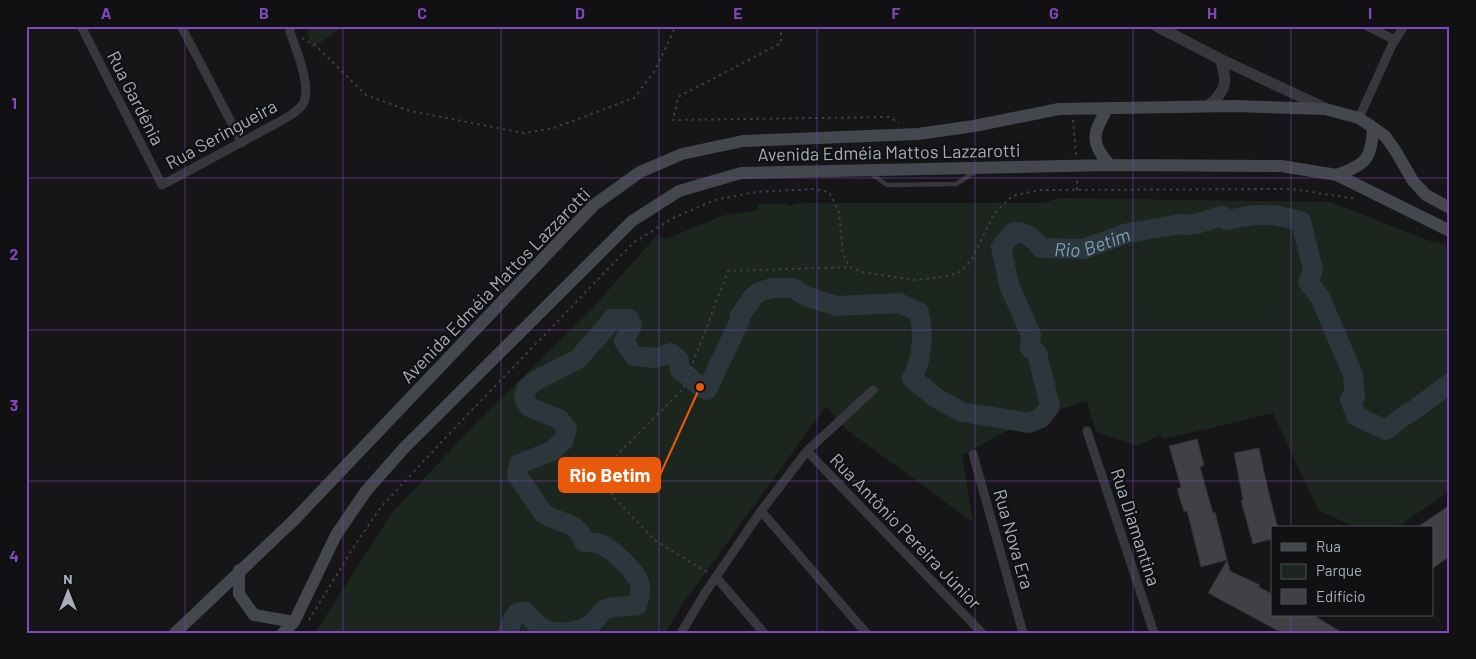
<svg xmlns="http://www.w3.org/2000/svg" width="1476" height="659" font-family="Barlow,sans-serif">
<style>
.green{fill:#1d261e}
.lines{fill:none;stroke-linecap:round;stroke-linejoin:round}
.river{stroke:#2b363d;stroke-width:20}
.building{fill:#404145;stroke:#303034}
.path{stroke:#3c3f44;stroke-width:2;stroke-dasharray:2.5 4;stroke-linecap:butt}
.service{stroke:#36383d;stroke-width:4.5}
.minor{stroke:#36383d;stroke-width:9}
.tertiary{stroke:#36383d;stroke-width:11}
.secondary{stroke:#44474d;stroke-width:12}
.grid{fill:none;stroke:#8446be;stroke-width:1;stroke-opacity:0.55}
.labels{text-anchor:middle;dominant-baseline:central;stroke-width:4.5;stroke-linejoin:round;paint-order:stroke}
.street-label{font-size:18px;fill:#a7aeb9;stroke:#111113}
.water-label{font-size:19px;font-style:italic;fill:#7ca0b5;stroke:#111113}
.leader{fill:none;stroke:#e8590c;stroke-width:2}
.callout-dot{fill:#e8590c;stroke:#111113;stroke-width:2}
.callout{fill:#e8590c;stroke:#e8590c;stroke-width:2}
.callout-label{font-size:19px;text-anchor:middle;font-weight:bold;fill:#fff}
.neatline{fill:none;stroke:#8446be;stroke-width:2}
.grid-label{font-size:16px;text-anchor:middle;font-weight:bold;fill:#8446be}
</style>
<rect width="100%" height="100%" fill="#161618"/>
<path class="green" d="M309,26H344L312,48L308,33Z
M1058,198L1330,202L1430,241L1450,246V491L1397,527L1357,528L1318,510L1273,413L1164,439L1160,435L1138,446L1096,432L1087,401L1023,421L1016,426L962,455L973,522L847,430L826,406L682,605L665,633H315L391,514L475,424L591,310L657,235L666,239L725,215L758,210V204H787L788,206L804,203H1045Z"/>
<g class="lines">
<path class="river" id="s1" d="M508,633L512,621L517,613L525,612C530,617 536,624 542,628C556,636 577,633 590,625C596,621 598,615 603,611C610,605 628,607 637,605C639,599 641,592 640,586C638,572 612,549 600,544C595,542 589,542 584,542C578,520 560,525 543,513L517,475L519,464L552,451L563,441L567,429L559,419L529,407L524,397L527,388L535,381L578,359L602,332L612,319H629L632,325L624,341L634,356L655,358L671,353L679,360L680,370C690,376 696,386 707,390L740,320V316L753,297L759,292L772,288H793L805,296L837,306L899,303L919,312C924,332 923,359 912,378L936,398L962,412L1029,423L1041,418L1050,406L1037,353L1030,348L1031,335L1009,285L1001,247L1014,232C1026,232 1034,238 1041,248L1083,249L1128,233L1181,224C1195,228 1209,218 1223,216L1226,220L1255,215H1274L1301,221L1313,270L1308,282L1320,297L1353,375L1355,397L1350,399L1356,416L1386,430L1401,418L1414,410L1450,383"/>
</g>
<path class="building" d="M1197,439L1204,465L1200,467L1213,513L1215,512L1230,571L1260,585L1259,587L1272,594V615H1313L1343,633H1282L1208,593L1227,560L1201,567L1187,511L1184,512L1177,489L1181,487L1169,446Z
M1259,448L1269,494L1278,528H1272V539L1253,544L1241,501L1243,500L1234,453Z
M1450,505V556L1432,569V528H1416Z"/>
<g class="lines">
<path class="path" d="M781,26V43L678,97L673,120L889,117L899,123
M302,38L315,45L366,95L410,111L524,133L554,128L634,98L654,72L676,26
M1073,120L1076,155
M1077,190V177
M707,572L656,541L612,496L614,458L683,389L728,271L850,267
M309,620L355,545L381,507L448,435L633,243L673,218L715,200L756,192L813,189L829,192L839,212L843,255L850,267L862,272L915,280L943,277L960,272L972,259L994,214L1012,196L1040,190L1292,189L1357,199"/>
<path class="service" d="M870,173L887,185L956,184L975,172"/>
<path class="minor" d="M81,26L162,185L279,122C287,117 300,111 304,102C311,85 296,49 290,32L291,26
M181,26L242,143
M1367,26L1395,40
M1359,118L1392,45L1404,26
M1087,431L1154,633
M807,451L982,633
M973,454L1023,633
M761,511L866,633
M716,577L764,633
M681,633L705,593L761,511L807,451L873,390"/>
<path class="tertiary" d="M1156,26L1220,59L1325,108
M1208,106C1227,90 1228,82 1220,59"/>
<path class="secondary" d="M1108,108C1093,132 1089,143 1110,165
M1337,175C1366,164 1371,160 1373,128L1370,125
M239,570V594L254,615L294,622
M175,633L293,521L594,205L640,172L682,154L743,141L918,134L974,126L1059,109L1235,106L1325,109L1359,118L1385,136L1395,150L1413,181L1426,195L1450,208
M283,633L294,622L336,535L366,491L404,448L632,221L679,191L741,173L1110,165L1281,166L1337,175L1450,231"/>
</g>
<path class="grid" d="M185,26V633M343,26V633M501,26V633M659,26V633M817,26V633M975,26V633M1133,26V633M1291,26V528M26,178H1450M26,330H1450M26,481H1450M1291,615V633"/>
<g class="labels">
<g class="street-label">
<text transform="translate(136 98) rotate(63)">Rua Gardênia</text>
<text transform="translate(221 134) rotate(-29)">Rua Seringueira</text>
<text transform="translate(889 152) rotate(-1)">Avenida Edméia Mattos Lazzarotti</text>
<text transform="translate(495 285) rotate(-46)">Avenida Edméia Mattos Lazzarotti</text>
<text transform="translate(1136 527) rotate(72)">Rua Diamantina</text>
<text transform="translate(906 531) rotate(46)">Rua Antônio Pereira Júnior</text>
<text transform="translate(1014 539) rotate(74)">Rua Nova Era</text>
</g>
<g class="water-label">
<text stroke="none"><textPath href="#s1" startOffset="1532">Rio Betim</textPath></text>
</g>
</g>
<path class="leader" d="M700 387L660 475"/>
<circle class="callout-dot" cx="700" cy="387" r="5"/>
<rect class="callout" x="559" y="458" width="101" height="34" rx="5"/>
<g class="callout-label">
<text x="610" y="482">Rio Betim</text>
</g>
<rect width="1476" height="659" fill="none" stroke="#111113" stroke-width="55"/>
<rect x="1271" y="526" width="162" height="90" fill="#111113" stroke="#4d5055"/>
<rect x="1281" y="543" width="25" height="8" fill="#44474d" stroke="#4d5055"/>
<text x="1316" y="552" font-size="15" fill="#a7aeb9">Rua</text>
<rect x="1281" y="564" width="25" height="15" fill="#1d261e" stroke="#4d5055"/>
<text x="1316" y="576" font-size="15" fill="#a7aeb9">Parque</text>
<rect x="1281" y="589" width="25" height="15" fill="#404145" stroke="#4d5055"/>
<text x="1316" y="602" font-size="15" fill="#a7aeb9">Edifício</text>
<g transform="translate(68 592)" stroke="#111113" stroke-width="4" paint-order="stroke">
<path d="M0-4L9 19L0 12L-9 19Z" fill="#a7aeb9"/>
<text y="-8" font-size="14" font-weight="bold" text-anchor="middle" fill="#a7aeb9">N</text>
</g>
<rect x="28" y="28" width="1420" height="604" class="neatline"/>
<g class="grid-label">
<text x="106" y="19">A</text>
<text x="264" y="19">B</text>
<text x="422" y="19">C</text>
<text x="580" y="19">D</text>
<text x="738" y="19">E</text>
<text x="896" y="19">F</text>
<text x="1054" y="19">G</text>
<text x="1212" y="19">H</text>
<text x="1370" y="19">I</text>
<text x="14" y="109">1</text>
<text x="14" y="260">2</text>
<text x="14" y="411">3</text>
<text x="14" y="562">4</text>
</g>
</svg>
